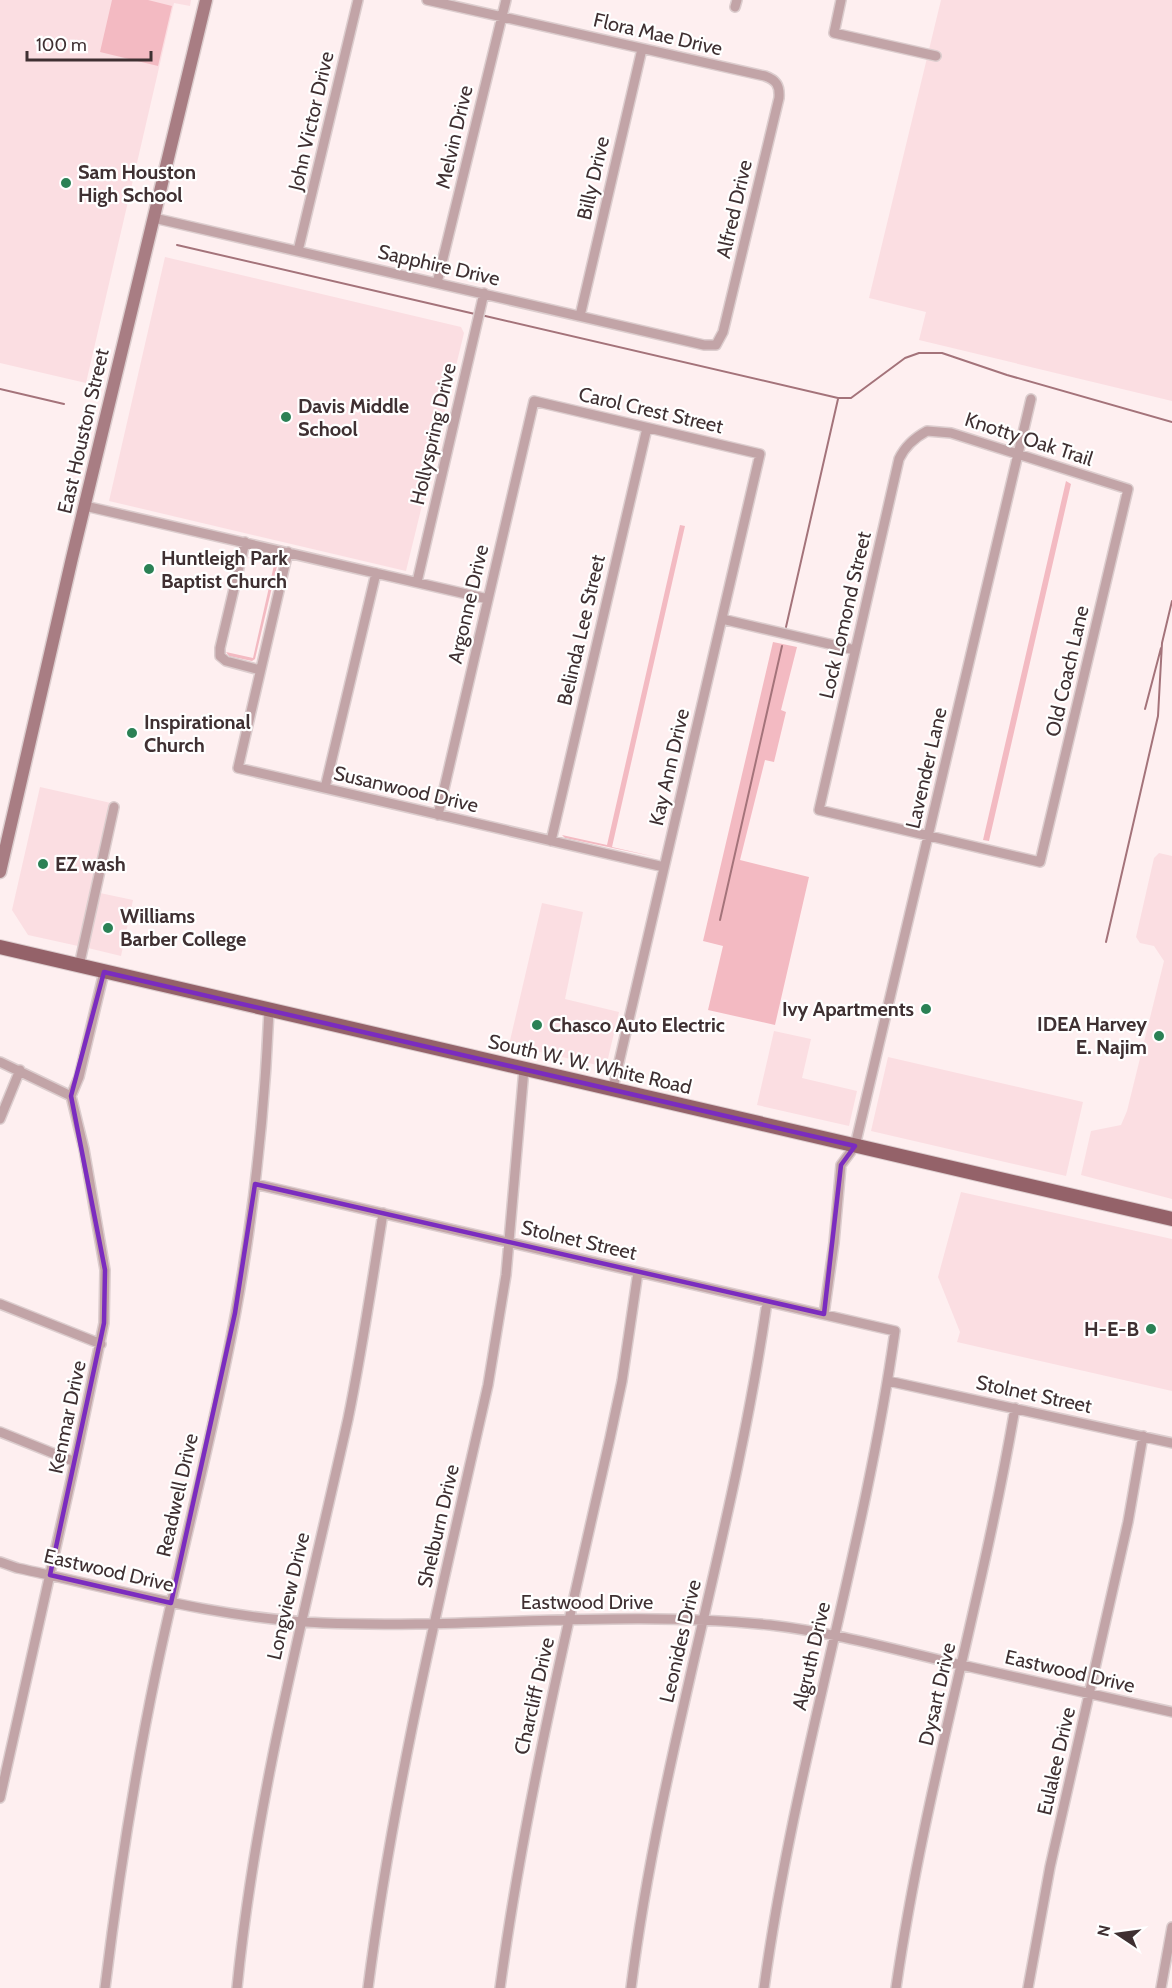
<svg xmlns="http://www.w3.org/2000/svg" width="1172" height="1988" font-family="Cabin,sans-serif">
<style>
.built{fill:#fbdee2}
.green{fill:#f3bac2}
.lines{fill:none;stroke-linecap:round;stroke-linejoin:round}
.stream{stroke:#a4737a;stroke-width:2}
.minor-casing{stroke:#dccdce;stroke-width:12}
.secondary-casing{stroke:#dccdce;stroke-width:15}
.primary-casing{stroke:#dccdce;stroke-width:16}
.minor{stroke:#c2a4a7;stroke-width:9}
.secondary{stroke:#a87d83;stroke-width:12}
.primary{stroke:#946269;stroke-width:14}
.marked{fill:none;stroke:#7b2cbf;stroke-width:4.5;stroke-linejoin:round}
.poi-dot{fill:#2b8155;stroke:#fff;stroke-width:2}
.labels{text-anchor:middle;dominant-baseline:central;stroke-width:4.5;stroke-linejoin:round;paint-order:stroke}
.street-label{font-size:20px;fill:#3f3032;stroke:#fff}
.poi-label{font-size:20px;font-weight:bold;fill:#3f3032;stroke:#fff;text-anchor:start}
</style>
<rect width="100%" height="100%" fill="#feeff0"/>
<path class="built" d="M0,0H191L190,6L174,3L86,383L0,363Z
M941,0H1172V401L919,340L926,312L869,298Z
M165,257L461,327L464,333L406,571L109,501Z
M40,787L111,803L78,946L28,935L12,910Z
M1159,853L1172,856V1199L1081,1175L1091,1131L1121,1125L1127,1111L1164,961L1154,946L1140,943L1136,937L1154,858Z
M100,893L133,900L121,956L88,948Z
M542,903L583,912L565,999L619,1012L606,1067L509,1045Z
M774,1031L811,1039L802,1078L857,1091L849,1126L757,1105Z
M888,1057L1083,1102L1066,1176L871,1131Z
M961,1192L1172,1239V1391L957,1342L960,1332L938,1277Z"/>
<path class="green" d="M112,0H148L172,6L158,66L100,52Z
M1066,481L1071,484L989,841L983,840Z
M680,525L685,526L612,847L656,857L565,838L562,835L607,845Z
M253,555L275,561L277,566L255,659L252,661L229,656L226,652L253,658L274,565L248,558Z
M773,642L797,647L781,710L786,712L774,762L765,760L740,860L809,877L775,1025L708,1010L723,946L703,941Z"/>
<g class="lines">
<path class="stream" d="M177,245L475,314
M481,315L838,398H851L905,358L919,353H942L1007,375L1172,422
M0,389L64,404
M786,627L838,399
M1145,709L1161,648
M720,920L782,646
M1106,942L1158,716L1162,643L1172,601"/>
<g class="minor-casing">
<path id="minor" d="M841,0L834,33L936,56
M735,7L737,0
M154,218L704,345H716L723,332L779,98C780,85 776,80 765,76L427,0
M298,251L358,0
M437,283L506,0
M580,316L642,49
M927,431L951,433L1128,489L1040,862L819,810L899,459C905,446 914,438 927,431Z
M85,506L488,599
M245,542L220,648V656L226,661L260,670
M288,552L238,768L664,867
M417,582L484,293
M722,619L855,650
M325,788L376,573
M438,815L534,401L760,454L613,1088
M551,841L647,428
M79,966L114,807
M0,1062L71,1096L84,1149L105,1270L104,1323L75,1462L0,1798
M71,1096L79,1077L104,972
M0,1119L20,1070
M255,1184L895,1331C864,1552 794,1767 764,1988
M0,1304L101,1344
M824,1314L834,1243L841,1165L855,1146L1031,399
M888,1381L1172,1443
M0,1432L75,1462
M0,1562L17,1568C120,1590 216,1618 323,1623C471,1629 621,1609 770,1625C830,1632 889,1648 948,1662C1023,1679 1097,1695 1172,1712
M105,1988C118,1882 134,1777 156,1672C181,1552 214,1432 236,1311C254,1211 265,1110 269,1009
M237,1988C256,1795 306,1608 348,1419C362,1351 372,1282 383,1213
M368,1988C394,1784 443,1585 488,1385L506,1275L524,1069
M500,1988C525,1802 569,1621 610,1438L622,1381L638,1272
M631,1988C660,1756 734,1533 767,1302
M896,1988C924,1792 982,1602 1015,1408
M1028,1988L1050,1867L1128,1522L1143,1436
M1161,1988L1172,1927"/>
</g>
<g class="secondary-casing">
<path id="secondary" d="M0,872L72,558L206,0"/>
</g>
<g class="primary-casing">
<path id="primary" d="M0,947L1172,1219"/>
</g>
<use href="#minor" class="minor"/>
<use href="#secondary" class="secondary"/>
<use href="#primary" class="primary"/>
</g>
<path class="marked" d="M104,972L855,1146L841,1165L824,1314L255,1184L235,1313L171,1603L50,1575L104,1323L105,1270L71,1096Z"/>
<g class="poi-dot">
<circle cx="66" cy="183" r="6"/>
<circle cx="286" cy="417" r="6"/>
<circle cx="149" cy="569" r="6"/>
<circle cx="132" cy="733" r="6"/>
<circle cx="43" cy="864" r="6"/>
<circle cx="108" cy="928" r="6"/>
<circle cx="926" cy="1009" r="6"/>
<circle cx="537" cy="1025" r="6"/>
<circle cx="1159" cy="1036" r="6"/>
<circle cx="1151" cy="1329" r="6"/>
</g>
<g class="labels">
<g class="street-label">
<text transform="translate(658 34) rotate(13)">Flora Mae Drive</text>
<text transform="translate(311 121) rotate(-77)">John Victor Drive</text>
<text transform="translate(454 137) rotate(-77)">Melvin Drive</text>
<text transform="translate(593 178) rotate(-77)">Billy Drive</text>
<text transform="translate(734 209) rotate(-77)">Alfred Drive</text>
<text transform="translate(439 265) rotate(13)">Sapphire Drive</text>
<text transform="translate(651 410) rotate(13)">Carol Crest Street</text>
<text transform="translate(83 431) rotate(-77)">East Houston Street</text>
<text transform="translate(433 434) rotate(-77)">Hollyspring Drive</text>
<text transform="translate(1029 439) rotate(18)">Knotty Oak Trail</text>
<text transform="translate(468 604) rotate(-77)">Argonne Drive</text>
<text transform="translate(845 615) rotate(-77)">Lock Lomond Street</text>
<text transform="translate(581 630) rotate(-77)">Belinda Lee Street</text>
<text transform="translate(1067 671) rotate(-77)">Old Coach Lane</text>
<text transform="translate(669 767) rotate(-77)">Kay Ann Drive</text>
<text transform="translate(926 768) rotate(-77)">Lavender Lane</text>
<text transform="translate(406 789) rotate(13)">Susanwood Drive</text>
<text transform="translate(590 1064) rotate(13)">South W. W. White Road</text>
<text transform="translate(579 1240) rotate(13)">Stolnet Street</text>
<text transform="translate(1034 1394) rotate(12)">Stolnet Street</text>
<text transform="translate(67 1417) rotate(-78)">Kenmar Drive</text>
<text transform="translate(177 1495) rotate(-77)">Readwell Drive</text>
<text transform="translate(438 1526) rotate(-77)">Shelburn Drive</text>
<text transform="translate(109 1570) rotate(13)">Eastwood Drive</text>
<text transform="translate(288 1596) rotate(-77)">Longview Drive</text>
<text x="587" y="1602">Eastwood Drive</text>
<text transform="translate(680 1641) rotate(-77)">Leonides Drive</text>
<text transform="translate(811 1656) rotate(-77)">Algruth Drive</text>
<text transform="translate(1070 1671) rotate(13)">Eastwood Drive</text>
<text transform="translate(937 1694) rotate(-77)">Dysart Drive</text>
<text transform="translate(534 1696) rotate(-77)">Charcliff Drive</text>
<text transform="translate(1056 1761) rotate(-77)">Eulalee Drive</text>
</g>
<g class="poi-label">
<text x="78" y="172">Sam Houston<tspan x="78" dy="23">High School</tspan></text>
<text x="298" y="406">Davis Middle<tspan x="298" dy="23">School</tspan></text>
<text x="161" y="558">Huntleigh Park<tspan x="161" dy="23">Baptist Church</tspan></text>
<text x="144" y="722">Inspirational<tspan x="144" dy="23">Church</tspan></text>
<text x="55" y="864">EZ wash</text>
<text x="120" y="916">Williams<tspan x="120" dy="23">Barber College</tspan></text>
<text x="914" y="1009" text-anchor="end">Ivy Apartments</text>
<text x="1147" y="1024" text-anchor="end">IDEA Harvey<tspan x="1147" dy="23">E. Najim</tspan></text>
<text x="549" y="1025">Chasco Auto Electric</text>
<text x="1139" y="1329" text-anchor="end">H-E-B</text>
</g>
</g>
<g transform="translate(1118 1934) rotate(283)" stroke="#ffffff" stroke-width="4.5" paint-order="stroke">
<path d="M0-4.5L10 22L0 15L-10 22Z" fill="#3f3032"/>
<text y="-9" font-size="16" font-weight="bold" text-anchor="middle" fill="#3f3032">N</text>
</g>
<path d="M27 51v9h124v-9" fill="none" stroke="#3f3032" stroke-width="3"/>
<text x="36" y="51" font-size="18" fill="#3f3032" stroke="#ffffff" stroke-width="4.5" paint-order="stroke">100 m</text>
</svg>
